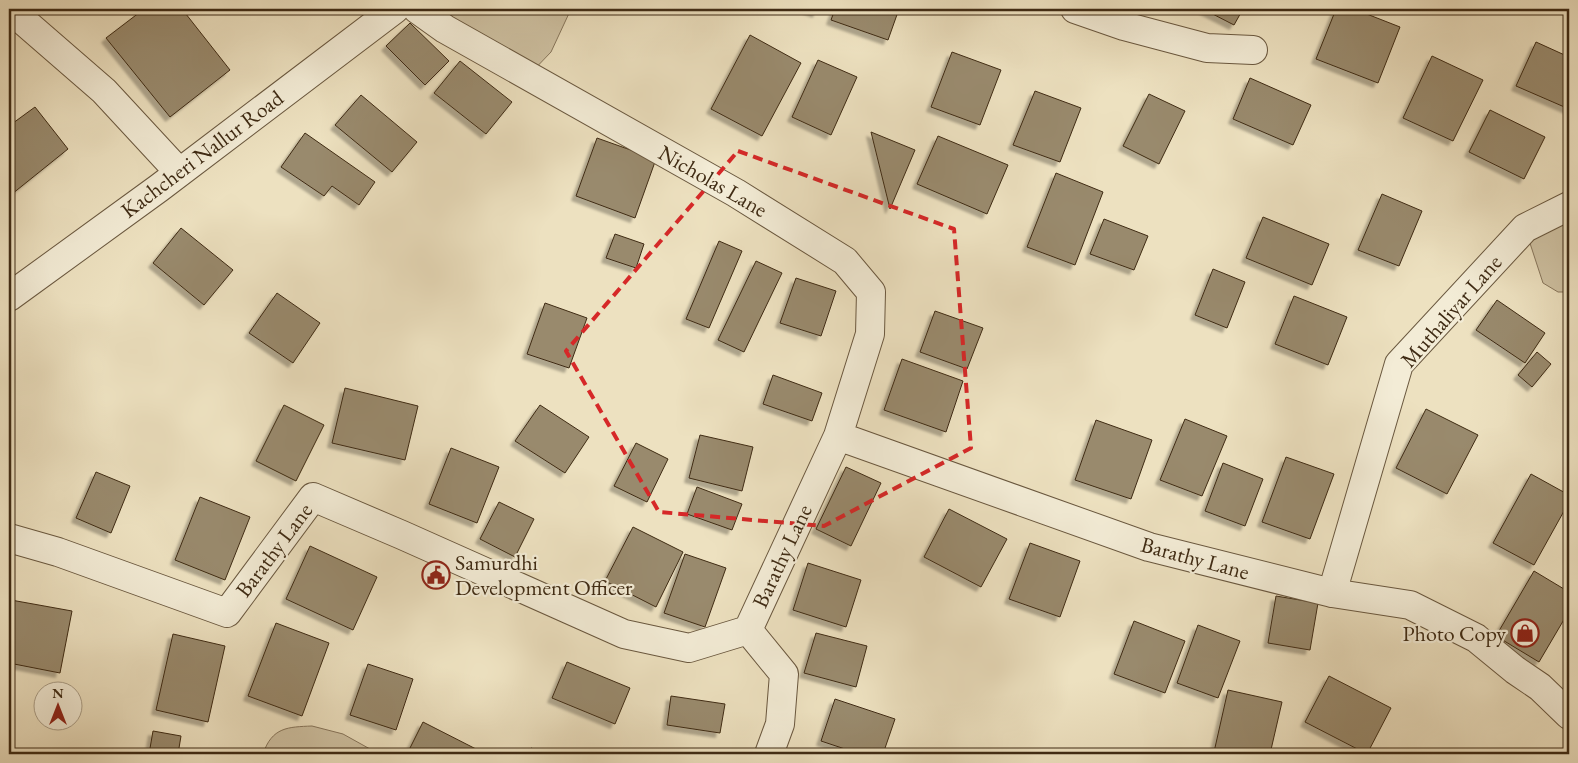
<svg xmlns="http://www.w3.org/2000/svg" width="1578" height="763" font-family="'EB Garamond',serif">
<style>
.green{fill:#cfc2a3;stroke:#87765c}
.building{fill:#998a6d;stroke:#3f2b14;filter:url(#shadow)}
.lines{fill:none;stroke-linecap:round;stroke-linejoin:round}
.minor-casing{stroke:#6a583f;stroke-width:30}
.tertiary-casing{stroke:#6a583f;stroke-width:30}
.minor{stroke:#f3ecd6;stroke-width:28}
.tertiary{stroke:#f3ecd6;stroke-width:28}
.marked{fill:none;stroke:#d62828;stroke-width:4;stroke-dasharray:10 6;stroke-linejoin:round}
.labels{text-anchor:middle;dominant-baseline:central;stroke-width:4.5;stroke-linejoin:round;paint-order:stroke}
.street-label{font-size:22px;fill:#3f2b14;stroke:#f3ecd6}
.poi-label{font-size:22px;fill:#3f2b14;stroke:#f3ecd6;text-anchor:start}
</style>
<defs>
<filter id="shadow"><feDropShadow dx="-4.5" dy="4.5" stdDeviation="1" flood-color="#0004"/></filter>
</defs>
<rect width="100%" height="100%" fill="#ede1c0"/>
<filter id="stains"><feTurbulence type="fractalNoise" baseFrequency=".004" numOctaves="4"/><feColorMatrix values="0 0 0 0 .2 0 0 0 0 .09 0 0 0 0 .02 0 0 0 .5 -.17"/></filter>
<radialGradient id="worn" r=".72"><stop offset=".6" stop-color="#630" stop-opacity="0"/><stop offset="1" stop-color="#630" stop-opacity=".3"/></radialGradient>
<path class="green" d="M417,9H571L551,52L528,76Z
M1569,206V292H1558L1543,283L1525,228Z
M312,726L343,734L379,754H263C272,727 288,727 312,726Z"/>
<path class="building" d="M144,9H182L230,70L170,117L106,38Z
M807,9H818L817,13Z
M835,9H899L888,40L831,20Z
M1203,9H1243L1234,25Z
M1336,9H1354L1400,27L1378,83L1316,59Z
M410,23L449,61L425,85L386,46Z
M750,35L801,63L762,136L711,109Z
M1536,42L1569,57V109L1516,86Z
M952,52L1001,70L980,125L931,107Z
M1432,56L1483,80L1453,141L1403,118Z
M818,60L857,77L831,135L792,117Z
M460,61L512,102L486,134L434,93Z
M1250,78L1311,105L1293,145L1233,119Z
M1035,91L1081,108L1060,162L1013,145Z
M1149,94L1185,111L1159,164L1123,146Z
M361,95L417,142L392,172L335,125Z
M35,107L68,149L12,194L9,190V126Z
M1490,110L1545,137L1524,179L1469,152Z
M871,132L915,150L890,209Z
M305,133L375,182L359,205L332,186L324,196L281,167Z
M938,136L1008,165L987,214L917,184Z
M597,138L656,159L635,218L576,196Z
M1056,173L1103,192L1075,265L1027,247Z
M1382,194L1422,211L1399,266L1358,250Z
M1263,217L1329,244L1312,285L1246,258Z
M1104,219L1148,236L1134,270L1090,254Z
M181,228L233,270L204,305L153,263Z
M615,234L644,244L636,268L606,258Z
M719,241L742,251L709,328L686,319Z
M756,261L782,273L744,352L718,340Z
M1213,269L1245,282L1227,328L1195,315Z
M796,278L836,291L821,336L780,323Z
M277,293L320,323L293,363L249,333Z
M1294,296L1347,317L1328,365L1275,344Z
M1497,300L1545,333L1525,363L1476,330Z
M545,303L587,318L569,368L527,354Z
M935,311L983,328L967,369L920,352Z
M1537,352L1551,364L1532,387L1518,375Z
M902,359L963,381L946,432L884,410Z
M773,375L822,393L812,421L763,404Z
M345,388L418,406L405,460L332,443Z
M284,405L324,425L296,481L256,461Z
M540,405L589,437L565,473L515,441Z
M1426,409L1478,435L1447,494L1396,468Z
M1185,419L1227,436L1202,496L1160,480Z
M1096,420L1152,440L1131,499L1075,480Z
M700,435L753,447L742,491L689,478Z
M636,443L668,459L647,502L614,486Z
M451,448L499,467L477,523L429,504Z
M1286,457L1334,474L1310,539L1262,522Z
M1223,463L1263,479L1245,526L1205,511Z
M846,467L881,483L851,546L816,529Z
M96,472L130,486L111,533L76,518Z
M1531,474L1569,495V502L1534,565L1493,543Z
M697,487L742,504L732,530L687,514Z
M200,497L250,517L225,580L175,560Z
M499,502L534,519L515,557L480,539Z
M949,509L1007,539L981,587L924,557Z
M633,527L683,552L656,607L605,581Z
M1030,543L1080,561L1060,617L1009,599Z
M310,546L377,577L353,630L286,599Z
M685,554L726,568L705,627L664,613Z
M808,563L861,580L846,627L793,610Z
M1534,571L1569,592V611L1539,662L1496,636Z
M1276,596L1318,603L1310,650L1268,643Z
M11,600L72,611L60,673L9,663V614Z
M1134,621L1185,641L1165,693L1114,674Z
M276,623L329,643L302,716L248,696Z
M1198,625L1240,641L1218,698L1177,683Z
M816,633L867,646L856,687L804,673Z
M173,634L225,646L208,722L156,710Z
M567,662L630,688L615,724L552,698Z
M368,664L413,679L396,730L350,715Z
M1329,676L1391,708L1367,754L1305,722Z
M1228,690L1282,702L1270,754H1224L1214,752Z
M671,696L725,704L720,733L667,725Z
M835,699L895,719L883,754H860L821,741Z
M423,722L476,749L473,754H407Z
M153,731L181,736L178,754H149Z
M531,748L550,754H529Z"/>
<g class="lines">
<g class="minor-casing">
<path id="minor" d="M417,9L445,29L736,193L845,261L871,292L870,334L838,436
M1075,9L1124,26L1207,48L1253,50
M13,12L104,91L179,172
M9,538L58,552L227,613L313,497L402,535L624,634L689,648L748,630L838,436L1149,547L1332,593L1410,605L1476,638L1515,670L1540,687L1569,715
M1332,593L1399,364L1525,228L1569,206
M748,630L784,674L780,724L769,754"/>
</g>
<g class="tertiary-casing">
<path id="tertiary" d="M9,297L159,188L395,9"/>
</g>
<use href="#minor" class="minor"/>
<use href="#tertiary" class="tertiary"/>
</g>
<path class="marked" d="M738,151L954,229L971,448L824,526L659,512L566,351Z"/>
<defs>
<g id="civic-ring" transform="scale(1.4375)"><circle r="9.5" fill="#f3ecd6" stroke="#8f2418" stroke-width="1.5"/><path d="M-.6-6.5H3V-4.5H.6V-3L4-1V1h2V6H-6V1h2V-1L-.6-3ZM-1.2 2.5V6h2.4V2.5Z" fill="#8f2418"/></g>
<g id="shop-ring" transform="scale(1.4375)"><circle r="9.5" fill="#f3ecd6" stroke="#8f2418" stroke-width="1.5"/><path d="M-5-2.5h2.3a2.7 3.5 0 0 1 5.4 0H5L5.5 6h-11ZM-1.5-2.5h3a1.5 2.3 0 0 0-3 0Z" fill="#8f2418"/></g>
</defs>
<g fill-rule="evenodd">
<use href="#civic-ring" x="436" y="575"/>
<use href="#shop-ring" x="1525" y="633"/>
</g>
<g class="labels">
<g class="street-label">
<text transform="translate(202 154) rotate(-37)">Kachcheri Nallur Road</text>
<text transform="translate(713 181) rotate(30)">Nicholas Lane</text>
<text transform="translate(1451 311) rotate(-49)">Muthaliyar Lane</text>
<text transform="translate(274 550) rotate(-53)">Barathy Lane</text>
<text transform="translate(782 556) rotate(-65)">Barathy Lane</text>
<text transform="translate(1195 558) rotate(15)">Barathy Lane</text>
</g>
<g class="poi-label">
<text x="455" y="562">Samurdhi<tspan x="455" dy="25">Development Officer</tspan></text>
<text x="1506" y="633" text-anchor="end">Photo Copy</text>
</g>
</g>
<rect width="1578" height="763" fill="none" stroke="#ede1c0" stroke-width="30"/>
<rect x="10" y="10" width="1558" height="743" fill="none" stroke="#3f2b14" stroke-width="2.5"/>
<rect x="15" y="15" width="1548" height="733" fill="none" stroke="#3f2b14"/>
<g transform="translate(58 706)"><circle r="24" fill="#f3ecd6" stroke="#ab9f88"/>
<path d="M0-4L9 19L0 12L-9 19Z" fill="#8f2418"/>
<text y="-8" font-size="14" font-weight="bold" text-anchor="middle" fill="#3f2b14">N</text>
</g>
<rect width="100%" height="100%" filter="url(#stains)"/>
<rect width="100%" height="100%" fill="url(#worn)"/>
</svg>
